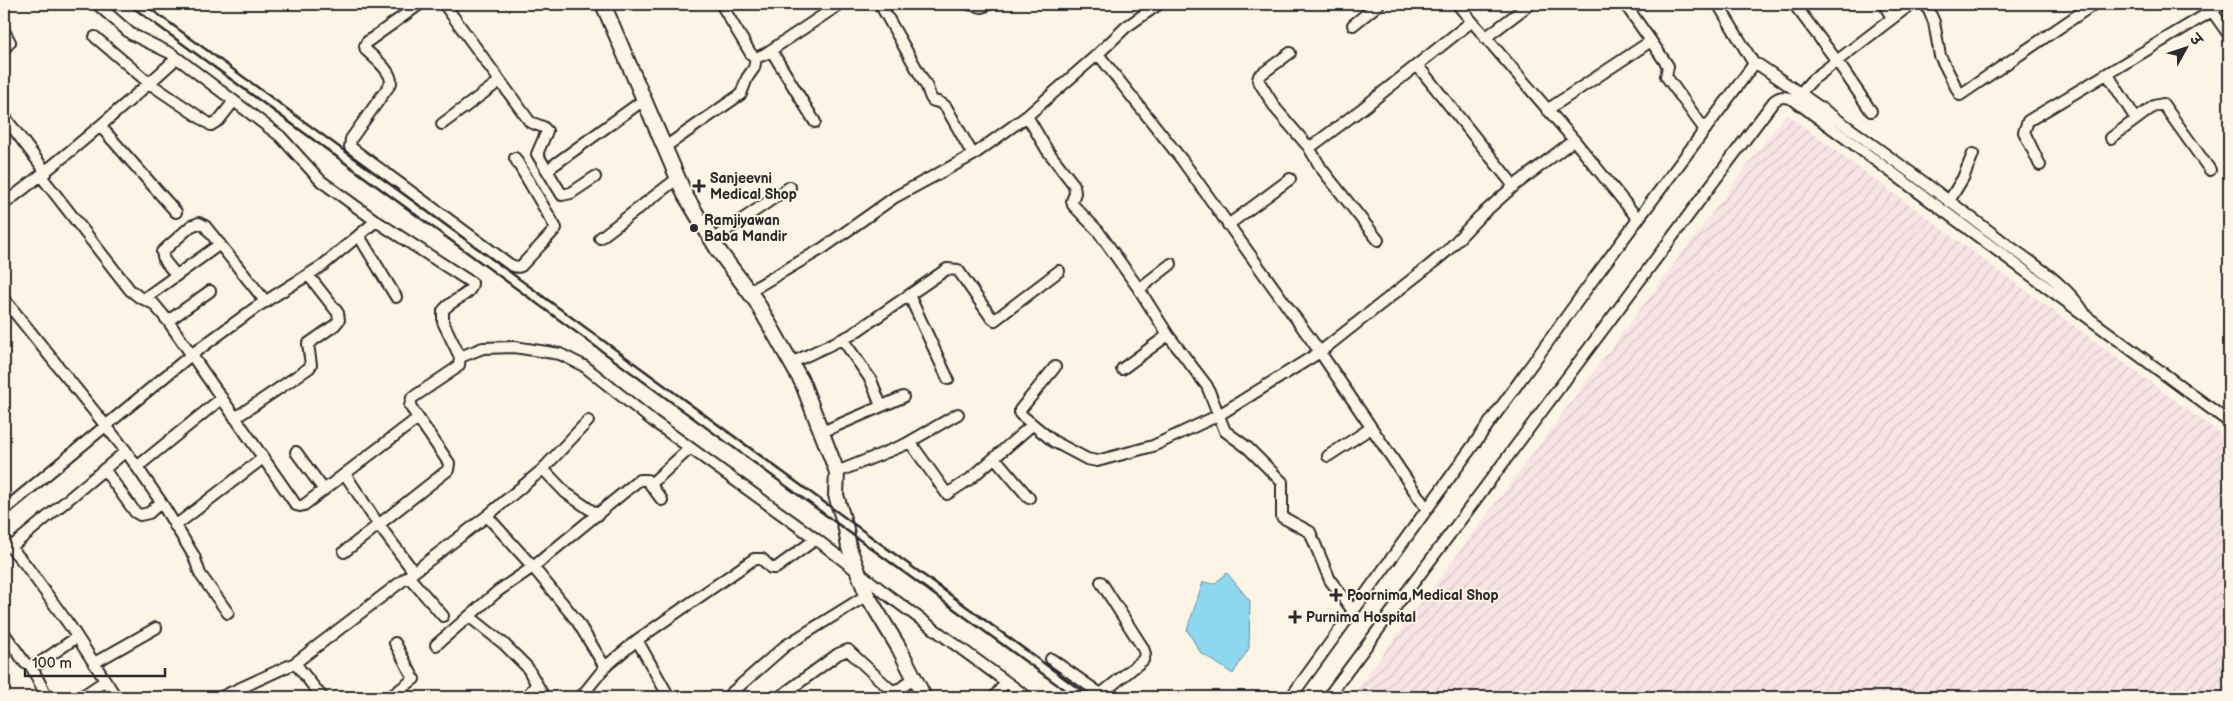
<svg xmlns="http://www.w3.org/2000/svg" width="2233" height="701" font-family="'Balsamiq Sans','Playpen Sans Deva',sans-serif">
<style>
.industrial{fill:url(#industrial-furrows)}
.water{fill:#8dd7ef;stroke:#6692a1}
.lines{fill:none;stroke-linecap:round;stroke-linejoin:round}
.street-casing{stroke:#2b2b2b;stroke-width:14}
.secondary-casing{stroke:#2b2b2b;stroke-width:18}
.street{stroke:#fcf5e5;stroke-width:10}
.secondary{stroke:#fcf5e5;stroke-width:14}
.rail{stroke:#2b2b2b;stroke-width:2.5}
.poi-dot{fill:#2b2b2b;stroke:#fcf5e5;stroke-width:2}
.labels{text-anchor:middle;dominant-baseline:central;stroke-width:4;stroke-linejoin:round;paint-order:stroke}
.poi-label{font-size:14px;font-weight:bold;fill:#2b2b2b;stroke:#fcf5e5;text-anchor:start}
</style>
<defs>
<pattern id="industrial-furrows" width="10" height="10" patternUnits="userSpaceOnUse" patternTransform="scale(1.25)"><rect width="10" height="10" fill="#f8e4e4"/><path d="M-1 1l2-2M0 10L10 0M9 11l2-2" fill="none" stroke="#d5c4c4"/></pattern>
</defs>
<rect width="100%" height="100%" fill="#fcf5e5"/>
<filter id="ink" filterUnits="userSpaceOnUse"><feTurbulence type="fractalNoise" baseFrequency=".02" numOctaves="2"/><feDisplacementMap in="SourceGraphic" scale="10" xChannelSelector="R" yChannelSelector="G"/><feConvolveMatrix kernelMatrix="1 2 1 2 8 2 1 2 1" color-interpolation-filters="sRGB"/></filter>
<g filter="url(#ink)">
<path class="industrial" d="M1786,114L2229,440V697H1351Z"/>
<path class="water" d="M1227,573L1250,601L1249,648L1233,674L1200,652L1187,630L1203,582L1214,584Z"/>
<g class="lines">
<g class="street-casing">
<path id="street" d="M97,4L131,34L172,54L280,136L321,181L376,221L472,283C472,296 449,300 443,311V322L460,357L483,348L514,347L560,354L584,366L653,421L816,539L889,596L1027,697
M420,4L367,42L365,46L366,50C374,58 392,71 391,83L351,139L350,147L509,264C513,266 517,268 521,266C523,264 555,230 556,228L515,158
M444,4L530,122L543,127L547,131L537,154L562,195L571,193L595,177
M721,4L751,54L756,58L765,54L840,4
M880,4L927,87C934,110 933,95 946,107L973,155L1027,116L1098,54L1182,160L1320,352L1426,508
M968,4L982,7L989,4
M1457,4L1574,140L1638,219
M1625,4L1651,41
M1718,4L1754,64
M1794,4L1837,61L1871,111
M1884,4L1892,18
M1926,4L1934,22L1940,56L1960,95L2094,4
M2212,11L2229,35
M1353,25L1379,4
M4,31L10,42L4,49
M95,37L149,83L211,125L219,120L234,101
M1485,38L1530,4
M771,50L815,122
M1290,53L1259,76L1258,80L1276,109L1306,144L1312,146L1363,108L1471,22
M1098,54L1126,27L1159,4
M1417,65L1514,186
M2108,75L2136,119
M1796,98L1812,80L1911,4
M1547,110L1651,41L1668,66L1666,76L1705,130
M4,116L46,172
M1027,116L1047,150L1074,185L1075,193L1072,201L1073,205L1098,231L1139,289
M442,124L500,81
M101,127L176,212
M2111,138L2154,106L2163,104L2210,170
M1308,146L1321,168L1378,240
M665,147L741,94L747,78L754,68L756,58
M2040,165L2024,132L2028,121L2212,11L2221,4
M547,170L645,99
M41,176L130,290L139,297L154,304L168,321L296,505L300,506L304,505L418,418
M1949,201L1963,178L1973,154
M4,204C64,158 121,109 177,58
M1228,225L1290,179
M359,236L396,297
M600,238L678,178
M712,240L790,187
M1171,264L1139,289L1168,335L1207,386L1225,431L1248,448L1282,482V517L1310,532L1330,580L1353,611
M176,275L164,260L162,252L191,226L199,223L205,226L266,302
M750,291L823,248L895,197L973,155
M909,295L948,379
M145,298L220,244
M4,299L126,451L161,502L194,556L200,574L228,613
M168,321L210,291
M843,340L871,380L881,406
M791,363L851,335L947,269L958,270L990,316L995,320L1059,271
M1055,367L1020,410V414L1053,441L1087,459L1097,461L1153,446L1219,415L1320,352L1429,266L1447,251L1479,217L1514,186L1574,140
M1122,369L1168,335
M235,418L309,368L311,365L308,344L335,325L339,320L338,313L309,276
M822,432L903,397
M910,442L947,494L970,479L1032,425
M296,452L324,490
M1328,456L1371,428
M995,458L1029,498
M137,467L222,398
M104,469L135,512L140,515L149,513L161,502
M543,469L588,421
M837,472L904,445L958,414
M345,474L378,524L414,572
M651,484L690,448
M4,510L191,355L255,308L322,266L376,221
M175,526L263,458
M4,540L25,564L70,626L116,697
M10,548L126,451
M344,552L448,470L449,463L410,406L412,398L455,369L459,365L460,357
M408,576L443,616
M1101,582L1143,648L1145,654L1143,660L1101,694
M470,617L504,644L527,667L544,697
M4,633L25,663L31,666L38,664L77,637
M637,640L669,697
M436,645L498,591L533,567L487,516L543,469L566,493L598,515
M1051,659L1105,697
M94,663L156,628
M295,663L487,516
M31,666L47,697
M605,667L577,621L533,567L639,480H647L662,500
M781,696L838,654L848,650L892,691L901,688L914,678
M81,697L105,681
M221,697L295,663L322,697
M390,697L414,679L395,643
M526,697L537,684
M581,697L605,667L637,640L754,559H762L771,568H776L816,539
M727,697L785,646L867,595
M994,697L1006,682
M1291,697L1595,277L1754,64L1759,65C1840,120 1919,178 1997,237C2025,259 2067,283 2085,314
M1328,697L1774,101C1782,95 1786,97 1794,100L2229,422"/>
</g>
<g class="secondary-casing">
<path id="secondary" d="M603,4L685,195L718,250L756,301L802,382L837,472L836,495L846,529L849,548L867,595L899,648L924,697"/>
</g>
<use href="#street" class="street"/>
<use href="#secondary" class="secondary"/>
<path class="rail" d="M128,4L1074,697
M144,4L1090,697"/>
</g>
</g>
<g class="poi-dot">
<path d="M696.5 178.5h5v5h5v5h-5v5h-5v-5h-5v-5h5z"/>
<circle cx="694" cy="228" r="5"/>
<path d="M1333.5 587.5h5v5h5v5h-5v5h-5v-5h-5v-5h5z"/>
<path d="M1292.5 609.5h5v5h5v5h-5v5h-5v-5h-5v-5h5z"/>
</g>
<g class="labels">
<g class="poi-label">
<text x="710" y="178">Sanjeevni<tspan x="710" dy="16">Medical Shop</tspan></text>
<text x="704" y="220">Ramjiyawan<tspan x="704" dy="16">Baba Mandir</tspan></text>
<text x="1347" y="595">Poornima Medical Shop</text>
<text x="1306" y="617">Purnima Hospital</text>
</g>
</g>
<rect width="2233" height="701" fill="none" stroke="#fcf5e5" stroke-width="20"/>
<rect x="10" y="10" width="2213" height="681" fill="none" stroke="#2b2b2b" stroke-width="2" filter="url(#ink)"/>
<g transform="translate(2186 48) rotate(50)" stroke="#fcf5e5" stroke-width="4" paint-order="stroke">
<path d="M0-4L9 19L0 12L-9 19Z" fill="#2b2b2b"/>
<text y="-8" font-size="14" font-weight="bold" text-anchor="middle" fill="#2b2b2b">उ</text>
</g>
<path d="M25 668v8h140v-8" fill="none" stroke="#2b2b2b" stroke-width="2.5"/>
<text x="32" y="668" font-size="15" fill="#2b2b2b" stroke="#fcf5e5" stroke-width="4" paint-order="stroke">100 m</text>
</svg>
